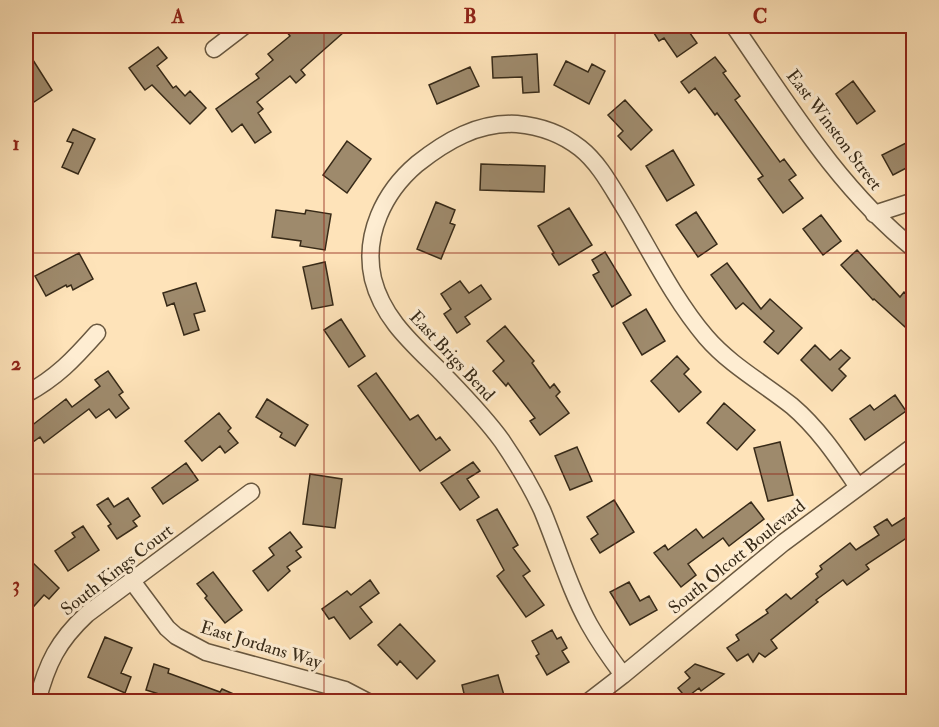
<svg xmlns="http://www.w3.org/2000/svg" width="939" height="727" font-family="'IM FELL Double Pica',serif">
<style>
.building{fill:#9e8a6c;stroke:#372a18;stroke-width:1.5}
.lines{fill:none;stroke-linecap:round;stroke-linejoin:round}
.minor-casing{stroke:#695840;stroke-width:19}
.minor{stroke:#feedd2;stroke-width:16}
.grid{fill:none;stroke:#8f2418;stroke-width:1.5;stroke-opacity:0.55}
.labels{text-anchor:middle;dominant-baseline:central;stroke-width:6;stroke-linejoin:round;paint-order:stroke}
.street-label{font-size:18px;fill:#372a18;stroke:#feedd2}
.neatline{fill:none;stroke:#8f2418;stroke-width:2}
.grid-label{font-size:20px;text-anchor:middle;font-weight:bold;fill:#8f2418}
</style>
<rect width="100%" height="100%" fill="#fee3b9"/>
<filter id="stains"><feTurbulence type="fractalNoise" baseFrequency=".00333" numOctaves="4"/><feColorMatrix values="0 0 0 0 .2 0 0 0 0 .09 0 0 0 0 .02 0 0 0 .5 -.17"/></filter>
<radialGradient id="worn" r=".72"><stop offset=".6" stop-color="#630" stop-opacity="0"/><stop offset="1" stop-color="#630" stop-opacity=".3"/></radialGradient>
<path class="building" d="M293,26H338L344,32L301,70L305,75L296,83L290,76L257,102L263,109L258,113L271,132L255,143L242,124L232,132L216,109L259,78L256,74L273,60L268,54L290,36L286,31Z
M658,26H685L697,43L677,57L664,38L659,41L652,30Z
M158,47L167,58L157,66L173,88L176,86L185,96L190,91L206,108L190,124L152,85L145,90L129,68Z
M26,49L52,90L34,102L26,88Z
M537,54L539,92L523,93L522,77L493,78L492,57Z
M715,57L726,71L723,73L740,96L735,100L780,162L784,159L796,175L789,180L803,198L783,213L758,179L763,176L717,113L715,115L695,88L689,93L681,82Z
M566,61L588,72L592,64L605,71L589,104L554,85Z
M470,67L479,86L437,104L429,85Z
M853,81L875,111L857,124L836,94Z
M625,100L652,130L631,150L618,136L623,131L608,115Z
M73,129L95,139L78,174L62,167L73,143L67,141Z
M914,139V164L893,175L882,155Z
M347,141L371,159L347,193L323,175Z
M673,150L694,185L667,201L646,166Z
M481,164L545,166L544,192L480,190Z
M436,202L455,210L450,223L455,225L441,259L417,249Z
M569,208L592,245L559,265L552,254L554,253L538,226Z
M276,210L305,214L306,210L331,214L325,250L300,246L301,241L272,237Z
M696,212L717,244L698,257L676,225Z
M821,215L841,241L823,255L803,229Z
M857,250L900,297L904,292L914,300V335L874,299L873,300L841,265Z
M605,252L631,295L612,307L593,275L599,272L592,260Z
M79,253L93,279L73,290L71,285L67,287L66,285L46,296L35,276Z
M325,262L333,305L312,309L303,267Z
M727,263L761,309L770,299L802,328L778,354L764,342L774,331L743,303L736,309L711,275Z
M460,281L469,293L481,285L491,299L465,317L470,324L457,333L444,314L451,309L441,294Z
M196,283L205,311L194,314L199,330L184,335L174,303L167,306L163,293Z
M646,309L665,341L642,355L623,323Z
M341,319L365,356L349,367L324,330Z
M505,326L534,361L532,363L550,388L554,384L560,392L556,396L569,413L540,435L530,421L535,418L508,383L506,386L493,371L504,361L487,341Z
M815,345L830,360L841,350L850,358L839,369L846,376L832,391L801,360Z
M677,356L689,369L684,374L701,392L679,412L651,381Z
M108,371L123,392L119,395L129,408L116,418L109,409L96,418L89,409L44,443L40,437L26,447V430L66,399L72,407L100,386L95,380Z
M376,373L410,420L418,415L436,440L440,437L450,450L420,471L358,386Z
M895,395L906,411L865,440L850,419L870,405L874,410Z
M267,399L308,425L295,446L280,437L282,433L256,417Z
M724,403L755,430L737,450L707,423Z
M219,413L231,428L228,431L238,443L225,453L220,446L202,461L185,441Z
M780,442L793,495L768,501L754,448Z
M577,447L592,481L570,490L555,456Z
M473,462L480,471L467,479L479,497L460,510L441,483Z
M186,463L198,480L163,504L152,488Z
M310,474L342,479L335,528L303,524Z
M108,498L114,507L128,498L140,516L133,521L137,526L117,539L108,526L111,524L97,505Z
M614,500L634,532L600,553L591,539L598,534L587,517Z
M751,502L764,519L729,546L723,538L688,564L696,575L681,587L654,553L665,545L668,550L696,529L703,538Z
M497,509L518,545L513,548L530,571L523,576L544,605L526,617L497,576L504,570L477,520Z
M914,512V533L866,565L869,569L847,585L843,580L816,600L818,602L771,640L777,648L765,657L759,653L753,662L748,654L737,661L727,648L739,640L736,635L768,613L766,610L786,594L791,599L818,577L816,574L822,569L820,566L850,543L856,550L879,535L874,527L887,519L892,526Z
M83,526L99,550L68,571L55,551L75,537L72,533Z
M290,532L302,547L296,551L301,557L287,567L290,571L268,591L253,571L274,555L269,548Z
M32,562L59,588L49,599L44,595L26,615V579L30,574L26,569Z
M213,572L242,610L225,623L205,598L207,596L197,584Z
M370,580L379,593L360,607L372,622L350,639L334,617L329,619L322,609L347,591L351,595Z
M629,582L640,601L649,596L657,610L630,625L610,592Z
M400,624L435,661L417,679L400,661L397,665L378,645Z
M552,630L557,639L561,637L567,648L562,651L569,662L547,675L536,656L539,654L532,641Z
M105,637L132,648L121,673L131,677L125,693L88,677Z
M154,664L169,669L168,673L220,692L222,689L252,702H185L146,690Z
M695,664L724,674L701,691L699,688L686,698L678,688L690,678L685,672Z
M498,675L506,702H466L462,685Z"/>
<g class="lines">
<g class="minor-casing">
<path id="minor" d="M734,26C788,104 838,188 914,249
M214,49L244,26
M874,214L914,201
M26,394C56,378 74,359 97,333
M132,581L167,628L176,636L206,652L345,690L368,702
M623,675C611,659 599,642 589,624C569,588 558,548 542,510C531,486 517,463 502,441C484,416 462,394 441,372C413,344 383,319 373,279C363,235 384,192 417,164C446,141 478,122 517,124C539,126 562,134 580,148C599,163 611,186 624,207C650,250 673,298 706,337C730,365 763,383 792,406C819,429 838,458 858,487
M37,702C47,663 58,641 87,614L251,492
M588,702L623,675L783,543L914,446"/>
</g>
<use href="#minor" class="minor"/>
</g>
<path class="grid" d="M324,26V702M615,26V702M26,253H914M26,474H914"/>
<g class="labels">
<g class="street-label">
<text transform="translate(834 130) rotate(53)">East Winston Street</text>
<text transform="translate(452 356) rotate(47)">East Brigs Bend</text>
<text transform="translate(737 557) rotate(-39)">South Olcott Boulevard</text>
<text transform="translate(117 570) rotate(-38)">South Kings Court</text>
<text transform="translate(261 645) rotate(17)">East Jordans Way</text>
</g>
</g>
<rect width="939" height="727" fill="none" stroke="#fee3b9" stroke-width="66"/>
<rect x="33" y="33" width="873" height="661" class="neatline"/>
<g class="grid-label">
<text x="178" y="23">A</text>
<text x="470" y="23">B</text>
<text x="760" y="23">C</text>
<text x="16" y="150">1</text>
<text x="16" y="370">2</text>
<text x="16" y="591">3</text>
</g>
<rect width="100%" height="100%" filter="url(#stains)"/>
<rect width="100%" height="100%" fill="url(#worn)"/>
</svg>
